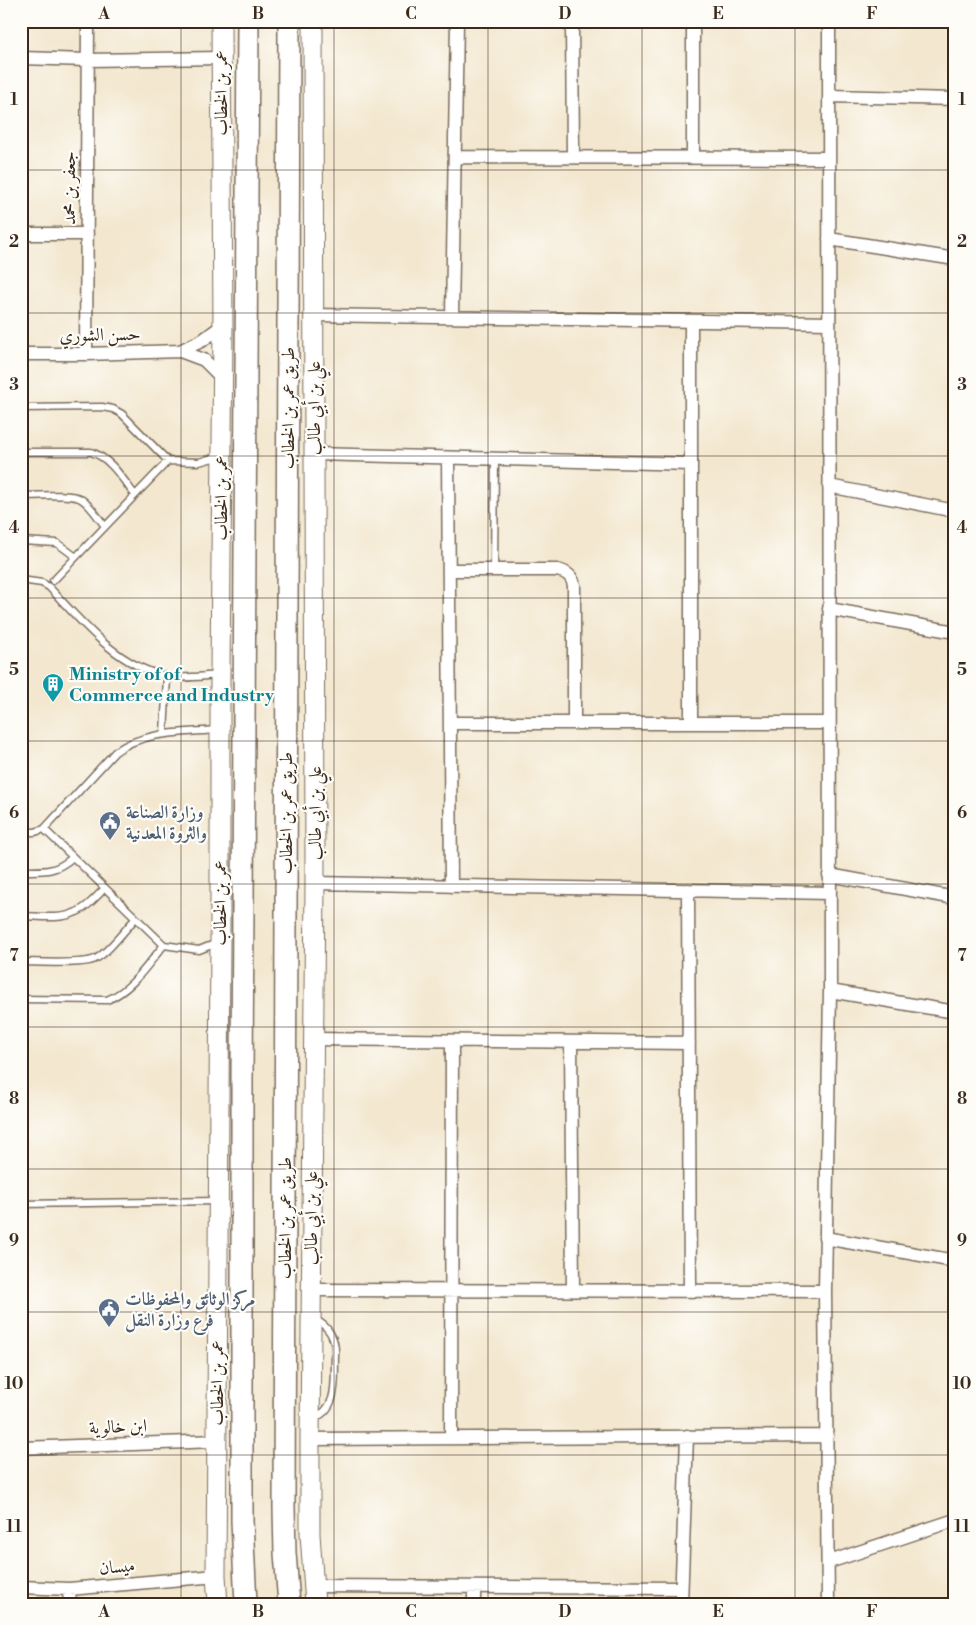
<svg xmlns="http://www.w3.org/2000/svg" width="976" height="1625" font-family="'Libre Bodoni',Amiri,serif">
<style>
.lines{fill:none;stroke-linecap:round;stroke-linejoin:round}
.lane-casing{stroke:#7b6c5c;stroke-width:9}
.street-casing{stroke:#7b6c5c;stroke-width:15}
.secondary-casing{stroke:#7b6c5c;stroke-width:21}
.primary-casing{stroke:#7b6c5c;stroke-width:24}
.lane{stroke:#fff;stroke-width:6}
.street{stroke:#fff;stroke-width:12}
.secondary{stroke:#fff;stroke-width:19}
.primary{stroke:#fff;stroke-width:21}
.grid{fill:none;stroke:#3b2a1e;stroke-width:1;stroke-opacity:0.55}
.labels{text-anchor:middle;dominant-baseline:central;stroke-width:4.5;stroke-linejoin:round;paint-order:stroke}
.street-label{font-size:18px;fill:#3b2a1e;stroke:#fdfcf7}
.culture-label{font-size:18px;font-weight:bold;fill:#0d838f;stroke:#fdfcf7;text-anchor:start}
.service-label{font-size:18px;font-weight:bold;fill:#4e5e75;stroke:#fdfcf7;text-anchor:start}
.neatline{fill:none;stroke:#3b2a1e;stroke-width:2}
.grid-label{font-size:16px;text-anchor:middle;font-weight:bold;fill:#3b2a1e}
</style>
<rect width="100%" height="100%" fill="#fdfcf7"/>
<filter id="ink" filterUnits="userSpaceOnUse"><feTurbulence type="fractalNoise" baseFrequency=".02" numOctaves="2"/><feDisplacementMap in="SourceGraphic" scale="10" xChannelSelector="R" yChannelSelector="G"/><feConvolveMatrix kernelMatrix="1 2 1 2 8 2 1 2 1" color-interpolation-filters="sRGB"/></filter>
<filter id="wash" filterUnits="userSpaceOnUse"><feTurbulence type="fractalNoise" baseFrequency=".0096" numOctaves="4" result="noise"/><feDisplacementMap in="SourceGraphic" scale="20" xChannelSelector="R" yChannelSelector="G"/><feGaussianBlur stdDeviation="1.12" result="paint"/><feColorMatrix in="noise" values="0 0 0 0 0 0 0 0 0 0 0 0 0 0 0 0 0 1.4 0 .05"/><feComposite in="paint" operator="in"/></filter>
<g filter="url(#wash)">
<rect width="100%" height="100%" fill="#f3e7cf"/>
</g>
<g filter="url(#ink)">
<g class="lines">
<g class="lane-casing">
<path id="lane" d="M21,408L102,407L113,409L122,414L168,461
M21,452H91C111,458 123,480 135,495
M21,496C35,496 71,493 81,499C91,505 98,518 105,526
M21,541L57,543L76,557
M494,570L495,459
M21,580L42,583L49,587C82,622 116,665 165,676C180,680 203,676 219,675
M53,581L168,461L199,462L220,456
M164,734L167,677
M44,829L164,945
M21,832H35L44,829L115,752C143,731 184,733 217,730
M21,871C44,871 55,873 73,857
M21,916C37,916 59,920 74,913C86,909 96,897 105,888
M21,962C36,962 84,965 95,959C107,954 126,928 136,918
M21,999L107,1000C132,990 147,965 164,945L199,950L217,943
M21,1204L217,1201
M311,1419C340,1411 334,1378 335,1355C336,1339 329,1326 314,1319"/>
</g>
<g class="street-casing">
<path id="street" d="M572,21L573,157
M693,21V157
M21,58L87,60L221,58
M829,96L955,99
M455,157L829,158
M21,234H87
M829,239L955,259
M313,315L829,323
M452,317L457,21
M180,351L203,340L223,325
M21,354H86L180,351L204,360L222,378
M86,354L88,21
M314,454L691,464
M448,458L451,886
M829,486L955,511
M449,570H557C567,572 572,576 574,585V723
M829,609L955,632
M450,723H829
M691,723V321
M829,875L955,898
M315,883L829,893
M688,890L690,1290
M830,991L955,1012
M313,1039L689,1043
M571,1042L573,1290
M825,1238L955,1261
M311,1290L825,1291
M451,1438L452,1041
M310,1439L827,1436
M21,1448L217,1441
M829,1562L955,1520
M313,1586L681,1588
M21,1587L69,1589L216,1576
M474,1588V1604
M69,1589L70,1604
M681,1604L687,1436
M828,1604L825,1291L830,991L829,21"/>
</g>
<g class="secondary-casing">
<path id="secondary" d="M313,21L315,883L310,1439V1534L315,1604
M218,1604L216,1576L220,941V675L223,325L221,21"/>
</g>
<g class="primary-casing">
<path id="primary" d="M246,1604L242,1521V1079L248,21
M289,1604L285,1553L284,1508L289,21"/>
</g>
<use href="#lane" class="lane"/>
<use href="#street" class="street"/>
<use href="#secondary" class="secondary"/>
<use href="#primary" class="primary"/>
</g>
</g>
<path class="grid" d="M181,21V1604M334,21V1604M488,21V1604M642,21V1604M795,21V1604M21,170H955M21,313H955M21,456H955M21,598H955M21,741H955M21,884H955M21,1027H955M21,1169H955M21,1312H955M21,1455H955"/>
<defs>
<g id="building-pin" transform="scale(1.125)"><path d="M0 17L-7.5 6A9.5 9.5 0 1 1 7.5 6Z" fill="#0f9aa8" stroke="#fdfcf7"/><path d="M-4-6H4V6H1V3H-1V6H-4ZM-2.5-4.3h1.7v1.8h-1.7ZM.8-4.3h1.7v1.8H.8ZM-2.5-1h1.7V.8h-1.7ZM.8-1h1.7V.8H.8Z" fill="#fff"/></g>
<g id="civic-pin" transform="scale(1.125)"><path d="M0 17L-7.5 6A9.5 9.5 0 1 1 7.5 6Z" fill="#5c6f8a" stroke="#fdfcf7"/><path d="M-.6-6.5H3V-4.5H.6V-3L4-1V1h2V6H-6V1h2V-1L-.6-3ZM-1.2 2.5V6h2.4V2.5Z" fill="#fff"/></g>
</defs>
<g fill-rule="evenodd">
<use href="#building-pin" x="53" y="684"/>
<use href="#civic-pin" x="110" y="822"/>
<use href="#civic-pin" x="109" y="1309"/>
</g>
<g class="labels">
<g class="street-label">
<text transform="translate(221 93) rotate(-90)">عمر بن الخطاب</text>
<text transform="translate(69 188) rotate(-90)">جعفر بن محمد</text>
<text transform="translate(100 335) rotate(-1)">حسن الشوري</text>
<text transform="translate(288 408) rotate(-90)">طريق عمر بن الخطاب</text>
<text transform="translate(314 408) rotate(-90)">علي بن أبي طالب</text>
<text transform="translate(221 498) rotate(-90)">عمر بن الخطاب</text>
<text transform="translate(286 813) rotate(-90)">طريق عمر بن الخطاب</text>
<text transform="translate(315 813) rotate(-90)">علي بن أبي طالب</text>
<text transform="translate(220 903) rotate(-90)">عمر بن الخطاب</text>
<text transform="translate(285 1218) rotate(-90)">طريق عمر بن الخطاب</text>
<text transform="translate(311 1218) rotate(-90)">علي بن أبي طالب</text>
<text transform="translate(217 1383) rotate(-90)">عمر بن الخطاب</text>
<text transform="translate(118 1427) rotate(-2)">ابن خالوية</text>
<text transform="translate(117 1567) rotate(-5)">ميسان</text>
</g>
<g class="culture-label">
<text x="69" y="674">Ministry of of<tspan x="69" dy="21">Commerce and Industry</tspan></text>
</g>
<g class="service-label">
<text x="126" y="812">وزارة الصناعة<tspan x="126" dy="21">والثروة المعدنية</tspan></text>
<text x="125" y="1299">مركز الوثائق والمحفوظات<tspan x="125" dy="21">فرع وزارة النقل</tspan></text>
</g>
</g>
<rect width="976" height="1625" fill="none" stroke="#fdfcf7" stroke-width="55"/>
<rect x="28" y="28" width="920" height="1570" class="neatline"/>
<g class="grid-label">
<text x="104" y="19">A</text>
<text x="258" y="19">B</text>
<text x="411" y="19">C</text>
<text x="565" y="19">D</text>
<text x="718" y="19">E</text>
<text x="872" y="19">F</text>
<text x="14" y="105">1</text>
<text x="962" y="105">1</text>
<text x="14" y="247">2</text>
<text x="962" y="247">2</text>
<text x="14" y="390">3</text>
<text x="962" y="390">3</text>
<text x="14" y="533">4</text>
<text x="962" y="533">4</text>
<text x="14" y="675">5</text>
<text x="962" y="675">5</text>
<text x="14" y="818">6</text>
<text x="962" y="818">6</text>
<text x="14" y="961">7</text>
<text x="962" y="961">7</text>
<text x="14" y="1104">8</text>
<text x="962" y="1104">8</text>
<text x="14" y="1246">9</text>
<text x="962" y="1246">9</text>
<text x="14" y="1389">10</text>
<text x="962" y="1389">10</text>
<text x="14" y="1532">11</text>
<text x="962" y="1532">11</text>
<text x="104" y="1617">A</text>
<text x="258" y="1617">B</text>
<text x="411" y="1617">C</text>
<text x="565" y="1617">D</text>
<text x="718" y="1617">E</text>
<text x="872" y="1617">F</text>
</g>
</svg>
